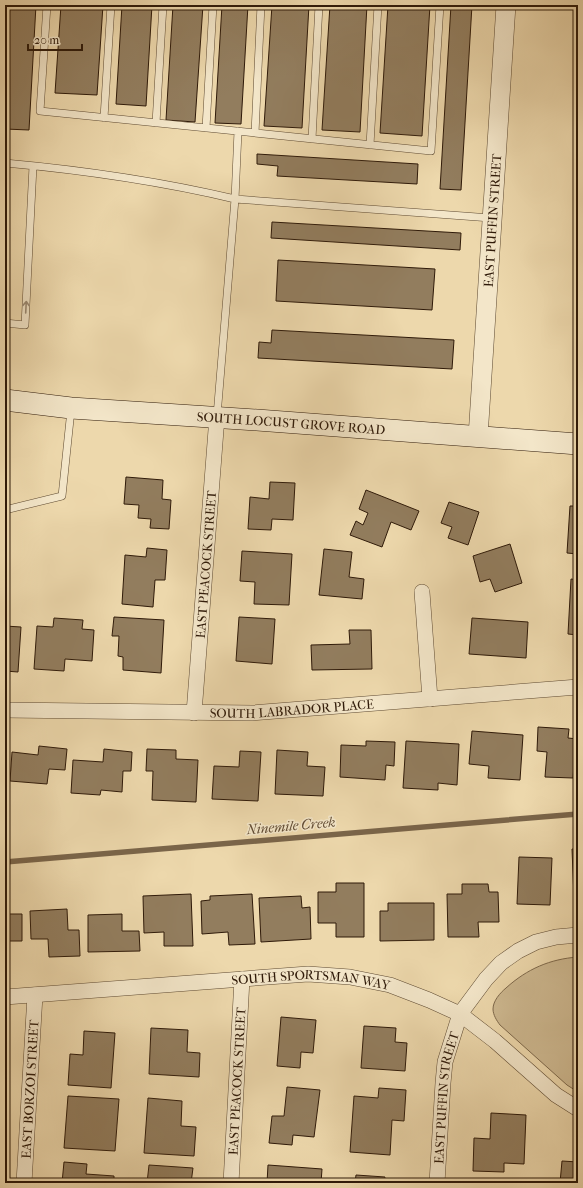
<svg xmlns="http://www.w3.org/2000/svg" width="583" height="1188" font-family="'IM FELL French Canon',serif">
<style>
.green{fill:#cdb890;stroke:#7e694c}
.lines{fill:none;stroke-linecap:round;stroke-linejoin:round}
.stream{stroke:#7a654a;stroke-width:5.5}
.building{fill:#927d5e;stroke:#2f1a09}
.service-casing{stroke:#5e4a32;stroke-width:8}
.minor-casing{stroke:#5e4a32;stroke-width:16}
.tertiary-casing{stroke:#5e4a32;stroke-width:20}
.secondary-casing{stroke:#2f1a09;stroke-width:22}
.service{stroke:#f3e6c9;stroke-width:7}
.minor{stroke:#f3e6c9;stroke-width:15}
.tertiary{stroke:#f3e6c9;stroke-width:19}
.secondary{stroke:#f3e6c9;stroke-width:21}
.oneway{stroke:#9b8a73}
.labels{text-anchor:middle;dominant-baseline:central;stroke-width:3;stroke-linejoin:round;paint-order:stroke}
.street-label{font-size:13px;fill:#2f1a09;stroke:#f3e6c9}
.water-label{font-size:14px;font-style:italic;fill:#614c34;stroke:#f3e6c9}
</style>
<rect width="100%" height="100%" fill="#edd8ac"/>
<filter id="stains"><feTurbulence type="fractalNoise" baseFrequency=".005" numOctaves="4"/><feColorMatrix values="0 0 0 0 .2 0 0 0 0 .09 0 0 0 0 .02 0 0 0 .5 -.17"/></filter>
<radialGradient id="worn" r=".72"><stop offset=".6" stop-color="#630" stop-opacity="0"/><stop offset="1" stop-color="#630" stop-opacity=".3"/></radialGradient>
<path class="green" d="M578,957V1092L567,1085L500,1025C497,1021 493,1015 493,1009C493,1001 500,993 506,988C527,969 550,959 578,957Z"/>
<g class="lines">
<path class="stream" d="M5,862L578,814"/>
</g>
<path class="building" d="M10,5H36L29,130L5,129V86Z
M61,5H103L97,95L55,93Z
M122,5H152L146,106L116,104Z
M173,5H203L195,122L166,120Z
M222,5H248L241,124L215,123Z
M272,5H309L302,128L264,126Z
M330,5H367L360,132L322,130Z
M388,5H430L422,136L380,133Z
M451,5H472L461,190L440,189Z
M257,154L418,164L417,184L277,176L278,166L257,164Z
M272,222L461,233L460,250L271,238Z
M278,260L435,269L432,310L276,301Z
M272,330L454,340L452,369L258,358L259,342L271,343Z
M126,477L163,480L162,499L171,500L169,529L150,528L151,519L138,518L139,505L124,504Z
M270,482L295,483L293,520L272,519L271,530L248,529L250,497L269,499Z
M366,490L419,511L411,530L391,522L382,547L350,535L356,521L363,525L368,513L359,509Z
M449,502L479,512L468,545L448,538L452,527L441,523Z
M570,506H578V554L567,553Z
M510,544L522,583L495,592L490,579L480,582L473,556Z
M147,548L167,550L165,580H155L153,607L122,604L125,555L146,557Z
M324,549L352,552L349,577L364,579L362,599L319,595Z
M242,551L292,554L289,605L254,604L255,582L240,581Z
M571,579L578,580V635L568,634Z
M114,617L164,620L161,673L123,670V657L118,656L119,636H112Z
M239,617L275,619L272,664L236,661Z
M54,618L83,620L82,629L94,630L92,661L65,659L64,671L34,669L37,626L53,627Z
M472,618L528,622L526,658L469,654Z
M5,626L21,627L18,672L5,671Z
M349,630H371L372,669L312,670L311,645L350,644Z
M538,727L569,729L568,738L578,739V766H574L573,778L545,777L547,752L537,751Z
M472,731L523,735L520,780L488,778L489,766L469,764Z
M366,741L395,742L394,766L386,765L385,780L340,777L341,745L366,746Z
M406,741L459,744L457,785L438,783V790L403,788Z
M39,746L67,749L65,770L49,769L47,784L10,781L12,752L38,755Z
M104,749L132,752L131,771H123L122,792L101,790L100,795L71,793L73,760L103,762Z
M147,749L176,750V759L198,760L196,802L152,800L153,771H146Z
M277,750L308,752L307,766L325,767L323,796L275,794Z
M240,751L261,752L258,801L212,799L214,766L239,767Z
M572,849H578V898H574Z
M519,857L552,858L550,905L517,904Z
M336,883H364V937H336V923H318V892H336Z
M462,884H488L489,892H498L499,922H478L479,937H448L447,894H462Z
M191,894L193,946H164V932L144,933L143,896Z
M252,894L255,944L229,945L228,932L202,934L201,901L210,900V896Z
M301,896L302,908L310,907L311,939L261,942L259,898Z
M388,903H434V940L380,941V911H388Z
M67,909L68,930H79L80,956L49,957L48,939H31L30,911Z
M5,914H22V941H5V963Z
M122,914V931H139L140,951L88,952V915Z
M281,1017L316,1020L313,1053L301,1052L300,1068L277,1066Z
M364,1026L396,1028L395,1042L407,1043L405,1071L361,1068Z
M151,1028L188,1030L187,1052L200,1053L199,1077L149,1074Z
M84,1031L115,1033L111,1088L68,1085L70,1054L83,1055Z
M287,1087L320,1090L314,1137L293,1135L292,1145L269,1143L272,1116H284Z
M379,1088L406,1090L404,1121L392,1120L390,1155L350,1152L354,1096L378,1098Z
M68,1096L119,1099L115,1151L64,1148Z
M148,1098L182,1101L181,1126L196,1127L194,1156L144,1153Z
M491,1113L526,1115L524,1164L504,1163V1172L473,1171L474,1138L490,1139Z
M562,1161L578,1162V1183H560Z
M64,1162L87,1164L86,1174L114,1176V1183H62Z
M149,1165L193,1168L191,1183H147Z
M268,1165L322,1169L321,1183H267Z
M356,1175L385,1177L384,1183H355Z"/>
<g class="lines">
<g class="service-casing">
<path id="service" d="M47,5L40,111L431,151L440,5
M104,118L111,5
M156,123L163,5
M206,128L213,5
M238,131L235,199L491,218
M255,133L261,5
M312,139L319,5
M370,145L378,5
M5,163C82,170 159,181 235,199L217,416
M5,323L25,325L33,166
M5,510L62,496L71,410"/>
</g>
<g class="minor-casing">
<g id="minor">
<path d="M422,592L430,699"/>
<path id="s1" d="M5,710L252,713L578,687"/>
<path id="s2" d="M194,713L217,417"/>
<path id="s3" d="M5,997L308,974L350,977L390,985L429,1000L460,1014L495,1041L556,1095L578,1109"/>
<path id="s4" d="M24,1183L35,995"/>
<path id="s5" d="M231,1183L242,979"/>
<path id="s6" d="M437,1183L443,1083L445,1062L460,1014L486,979L501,963L518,951L536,942L556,937L578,935"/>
</g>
</g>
<g class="tertiary-casing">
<g id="tertiary">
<path id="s7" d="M478,437L506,5"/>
</g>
</g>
<g class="secondary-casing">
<g id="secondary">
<path id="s8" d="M5,400L71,408L257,420L578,444"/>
</g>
</g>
<use href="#service" class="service"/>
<use href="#minor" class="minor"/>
<use href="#tertiary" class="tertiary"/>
<use href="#secondary" class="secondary"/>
</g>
<defs><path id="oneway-shaft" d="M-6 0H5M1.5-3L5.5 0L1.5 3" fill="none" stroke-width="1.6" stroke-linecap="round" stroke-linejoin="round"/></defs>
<use class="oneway" href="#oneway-shaft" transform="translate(26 307) rotate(-87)"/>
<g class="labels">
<g class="street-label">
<text stroke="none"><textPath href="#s7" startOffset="217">EAST PUFFIN STREET</textPath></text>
<text stroke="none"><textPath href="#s8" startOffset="287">SOUTH LOCUST GROVE ROAD</textPath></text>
<text stroke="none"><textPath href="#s2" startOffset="149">EAST PEACOCK STREET</textPath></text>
<text stroke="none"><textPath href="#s1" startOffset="287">SOUTH LABRADOR PLACE</textPath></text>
<text stroke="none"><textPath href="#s3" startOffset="307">SOUTH SPORTSMAN WAY</textPath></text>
<text stroke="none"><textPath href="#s5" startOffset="102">EAST PEACOCK STREET</textPath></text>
<text stroke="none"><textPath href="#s4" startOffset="94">EAST BORZOI STREET</textPath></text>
<text stroke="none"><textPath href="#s6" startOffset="86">EAST PUFFIN STREET</textPath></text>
</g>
<g class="water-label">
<text transform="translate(291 826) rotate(-5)">Ninemile Creek</text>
</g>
</g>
<rect width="583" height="1188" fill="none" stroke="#edd8ac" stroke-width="20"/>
<rect x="6" y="6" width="571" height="1176" fill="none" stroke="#2f1a09" stroke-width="2"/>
<rect x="10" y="10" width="563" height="1168" fill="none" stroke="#2f1a09"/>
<path d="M28 44v6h54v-6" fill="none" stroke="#2f1a09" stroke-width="2"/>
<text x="34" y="44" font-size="12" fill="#2f1a09" stroke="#f3e6c9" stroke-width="3" paint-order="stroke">20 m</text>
<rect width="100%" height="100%" filter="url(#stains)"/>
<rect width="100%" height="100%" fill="url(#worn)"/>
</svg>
